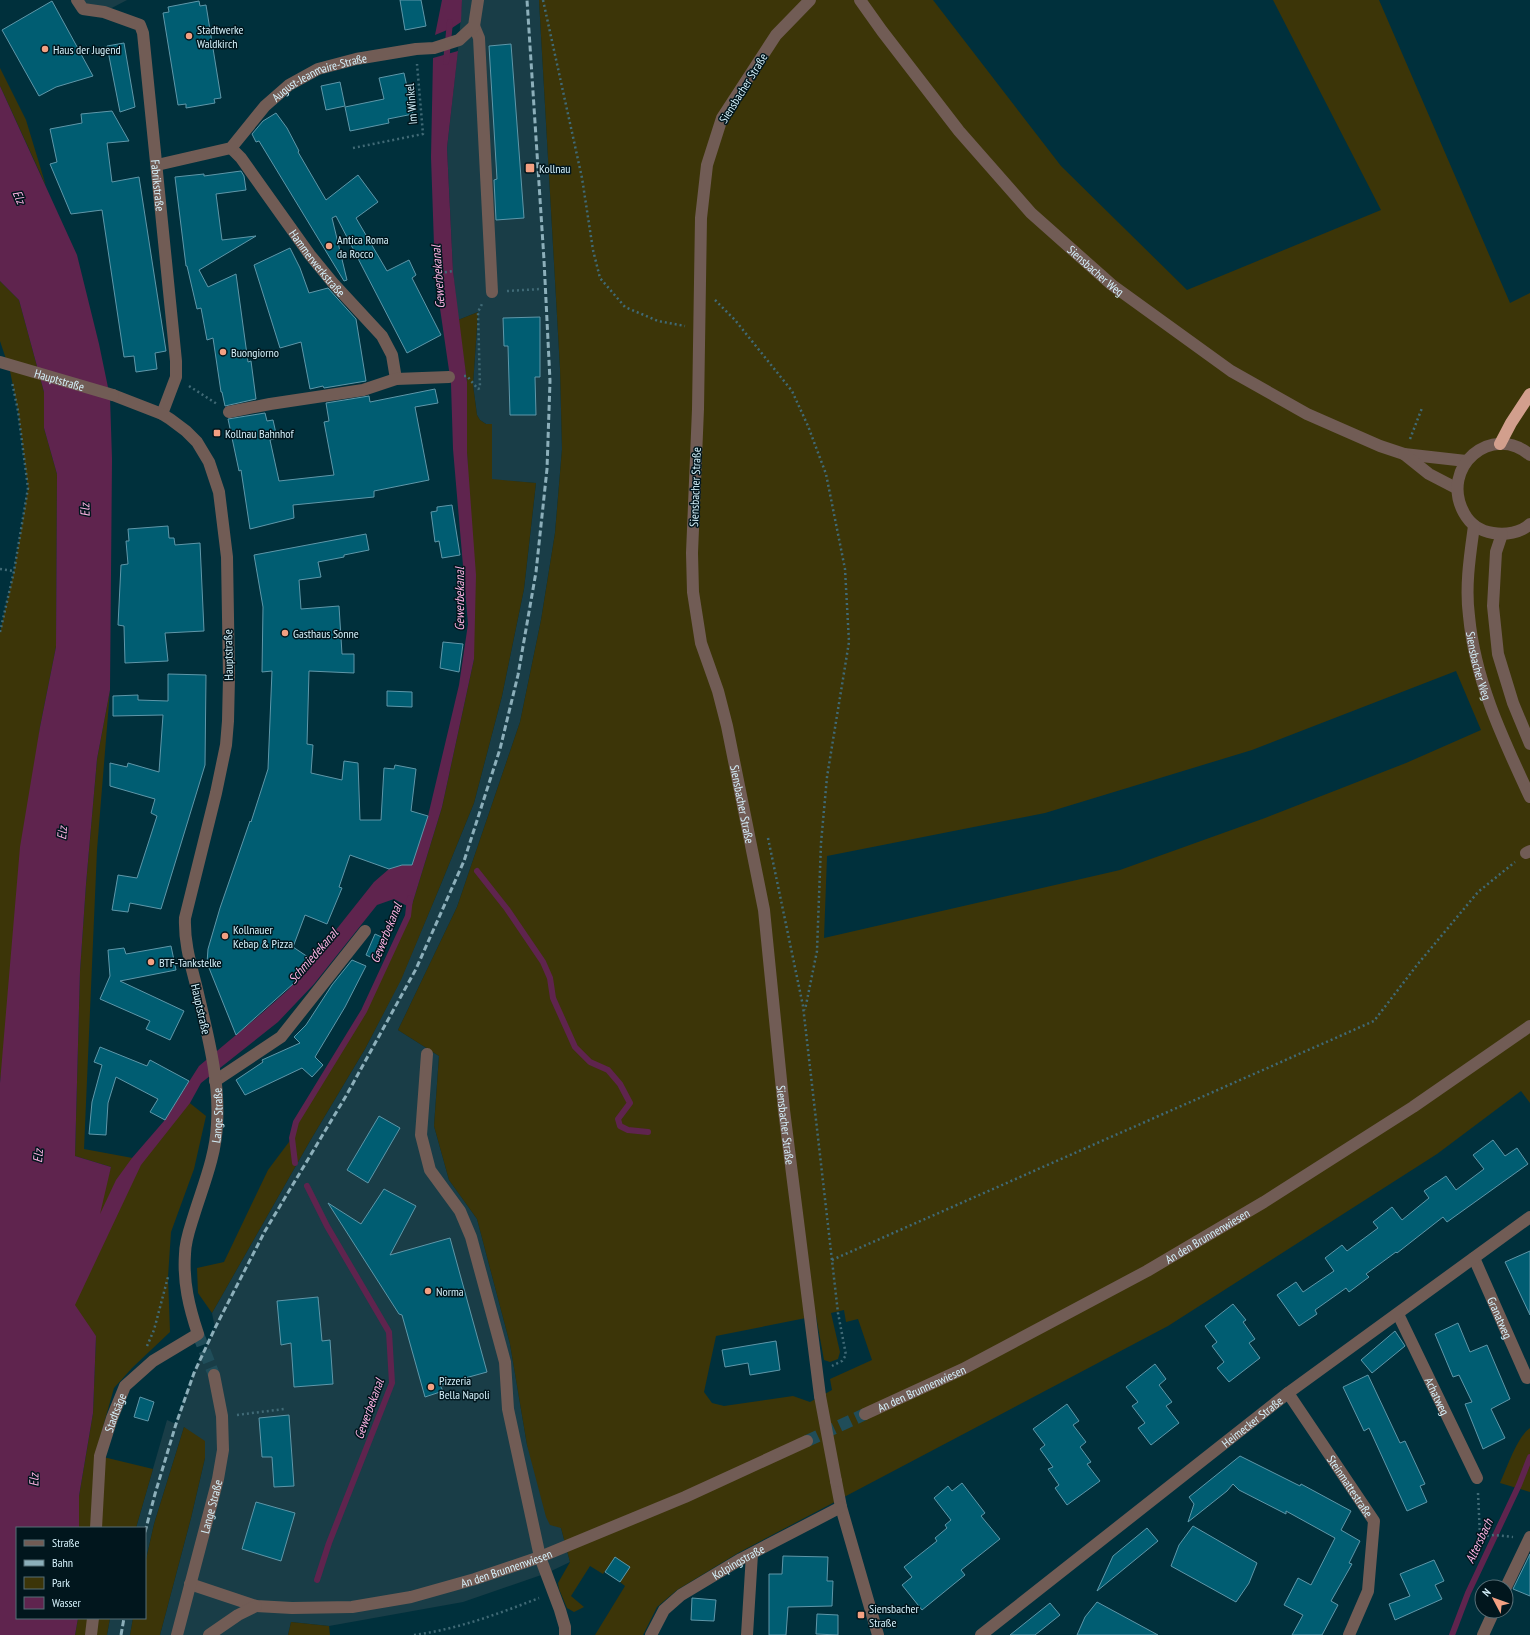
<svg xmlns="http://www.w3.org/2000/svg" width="1530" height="1635" font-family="'PT Sans Narrow',sans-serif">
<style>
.built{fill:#193d47}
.green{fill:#3c3508;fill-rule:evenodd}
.water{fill:#5f244e}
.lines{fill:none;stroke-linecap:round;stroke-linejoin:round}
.stream{stroke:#5f244e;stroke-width:6}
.building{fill:#005d72;stroke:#5e97a9}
.minor-tunnel{stroke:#204d59;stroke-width:12;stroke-dasharray:12 6;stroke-linecap:butt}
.path{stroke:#406a76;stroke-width:2.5;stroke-dasharray:2 3;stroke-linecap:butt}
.minor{stroke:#715c55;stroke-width:12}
.highway{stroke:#d29f8d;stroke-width:12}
.rail{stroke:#8cafba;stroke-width:3;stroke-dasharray:6 3;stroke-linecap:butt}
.minor-bridge{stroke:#715c55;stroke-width:12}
.poi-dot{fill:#f3a082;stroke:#01161d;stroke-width:1.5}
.labels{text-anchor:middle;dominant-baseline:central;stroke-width:3;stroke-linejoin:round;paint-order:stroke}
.poi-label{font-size:12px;fill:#d5f1fb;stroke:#01161d;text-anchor:start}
.street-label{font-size:12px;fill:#d5f1fb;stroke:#01161d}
.water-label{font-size:13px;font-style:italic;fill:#fdb3e3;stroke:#01161d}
</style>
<rect width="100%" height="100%" fill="#00303c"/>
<path class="built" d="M77,0H127L104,12Z
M462,0H539L560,368L562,449L555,533L541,620L520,722L457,907L398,1030L439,1056L434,1126L449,1180L477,1219L510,1344L527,1445L561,1528L570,1562L547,1573L463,1602L329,1626L291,1622L288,1635H160L191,1518L205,1458L184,1427L154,1524L145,1564V1528H136L167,1420L176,1424L194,1373L215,1328L212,1313L310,1141L365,1049L401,979L441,884L474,803L502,696L524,589L536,483L492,480V424H486L480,420L477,415L473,385L478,312L458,320L453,271L447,148L459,40Z
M110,1618H133L130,1635H107Z"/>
<path class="green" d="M539,0H933L1061,166L1187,290L1381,210L1273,0H1379L1510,303L1530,293V1103L1521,1091L1437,1154L1168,1326L738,1553L677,1590L657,1607L643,1635H595L625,1586L620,1582L615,1557L603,1574L590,1566L571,1596L584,1607L574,1612L567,1608L559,1589L558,1583L570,1562L561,1528L550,1525L546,1517L527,1445L510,1344L477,1219L449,1180L434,1126L439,1056L398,1030L457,907L520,722L541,620L555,533L562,449L560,368ZM1456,671L1481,730L1406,763L1265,818L1120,870L824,938L827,856L1045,813L1252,750ZM844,1310L846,1322L858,1319L872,1360L830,1379L832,1390L810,1402L793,1396L724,1406L712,1403L704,1392L716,1336L816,1316L824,1360L830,1362L838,1359L840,1352L831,1313Z
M0,68L26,120L46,186L0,86Z
M0,281L19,300L44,392V428L57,474L56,647L40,727L0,1083V632L14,571L28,488L18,411L10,371L0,341Z
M478,312L473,385L477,415L480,420L486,424H492V479L536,483L524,589L502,696L474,803L441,884L401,980L365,1049L310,1141L212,1313L198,1293L197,1268L224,1262L268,1170L292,1138L296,1122L364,1011L411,908L442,807L474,659L467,452V382L458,320Z
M110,690L97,850L84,1149L138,1159L186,1100L206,1116L194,1169L171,1232L168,1277L170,1332L132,1368L114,1388L95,1455L153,1469L136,1528H79V1496L93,1413L96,1336L66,1304L111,1167L75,1156L80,971L86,884L97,759Z
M184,1427L205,1441V1458L191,1518L160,1635H130L133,1618H145V1564L154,1524Z
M1530,1428V1492L1500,1483C1507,1468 1517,1437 1530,1428Z
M78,1618H110L107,1635H75Z
M291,1622L329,1626L330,1635H288Z"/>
<path class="water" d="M442,0H462L461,22L452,28L435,35Z
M458,51L447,148L453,271L467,382V452L476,575L474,659L442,807L411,908L394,899L377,905L314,984L278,1022L201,1083L190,1103L141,1165L75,1305L96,1336L93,1413L79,1496V1528H17V1618H78L75,1635H0V1083L20,847L40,727L56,647L57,474L44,428V392L19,300L0,281V86L77,255L99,344L110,397L112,459L110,690L97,759L86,884L80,971L75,1156L111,1167L100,1214L116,1180L132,1158L164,1121L199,1066L261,1014L289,989L374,882L389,869L402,865L428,816L459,685L468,624L453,449L451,384L435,274L431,157L433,58Z"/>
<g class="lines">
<path class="stream" d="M446,62L450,22
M477,871L507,909L543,962L550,978L553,998L575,1047L590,1062L608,1070L620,1084L630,1103L618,1119L620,1126L628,1130L648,1132
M295,1163L292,1138L296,1122L364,1011L408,916L410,898
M307,1186L327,1226L389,1332L392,1383L329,1543L317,1580
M1452,1635L1468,1593L1519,1485L1530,1457"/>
</g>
<path class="building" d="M400,0H421L426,26L405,30Z
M52,1L93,76L56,87L39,96L2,30Z
M199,1L200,6L206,5L221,98L214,99L215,103L186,108V104L178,105L163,13L169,12L168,7Z
M124,43L135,107L120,112L107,46Z
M511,44L524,218L496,220L494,180L497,179L489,46Z
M404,73L413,114L388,119L389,123L350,131L345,107L384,99L379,78Z
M340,82L345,106L326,110L321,86Z
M112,111L129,141L107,143L112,182L139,177L166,351L155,353L157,369L136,372L134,356L124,357L102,210L71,214L50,164L57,162L50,129L82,123L81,114Z
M276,113L287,128L299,151L298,152L326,200L358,175L378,202L356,218L387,271L409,260L416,275L412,278L441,335L407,353L336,216L332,218L347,280L344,281L259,141L256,142L252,134L263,121Z
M241,171L244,176L246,190L216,194L222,240L256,236L199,270L208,287L236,274L248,362L251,361L256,399L225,406L222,392H221L213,338L207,340L201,308L197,309L187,266H186L175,177L204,174V176Z
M290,248L300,268L309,293L328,288L356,319L366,381L324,388L323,386L310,389L301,342L280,348L254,265Z
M540,317V377H535L536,415H510L508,346H504L503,318Z
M435,389L438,403L415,407L429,480L374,491V497L293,505L294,518L250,529L241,470L239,471L228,419L265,413L267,421L273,420L277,438L270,440L279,481L334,475L324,422L329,421L326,403L369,396L370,402Z
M452,505L460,555L442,558L439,541L435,542L431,512L437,511V507Z
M168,526L169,538H174L175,545L200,543L204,631L165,633L168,661L125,663L124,626L118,625L121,565L128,564L126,541H129L128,529Z
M366,534L369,550L344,555V557L318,562L321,577L299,580L301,609L339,606L342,654H354V673L309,671L307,744L313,745L311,773L342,780L344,761L358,763L360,820H381L384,768L394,769L395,765L416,769L411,811L428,816L412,865H402L389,869L350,855L339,887L342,888L327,924L305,915L293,947L311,959L294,983L236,1035L207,963L208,949L220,908L250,821L251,822L268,769L272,671L262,672L263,607L254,555Z
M443,642L463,644L459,672L440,668Z
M168,674L206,675L205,765L161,909L130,903L128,912L112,910L118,875L137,878L157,816L151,813L155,799L110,786V763L127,767L128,763L159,772L163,715L113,716V696L138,695V700L168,701Z
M387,691L412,692V707L387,706Z
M375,934L388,940L379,961L366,955Z
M171,946L176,970L120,981L184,1011L170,1040L146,1029L150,1021L100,999L110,976L108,950L124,948L126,954Z
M352,960L366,966L345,1007L315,1057L323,1065L312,1077L302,1068L245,1095L236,1080L263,1062L262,1060L300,1043L294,1037L306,1025L332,985Z
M100,1047L147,1066L150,1060L189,1081L165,1120L150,1112L158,1099L116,1077L108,1103L106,1135L89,1134L92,1102L102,1065L94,1062Z
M379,1116L400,1128L368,1183L347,1170Z
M1493,1140L1505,1156L1517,1148L1528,1164L1447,1222L1443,1217L1397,1253L1396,1252L1366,1274L1369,1277L1349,1292L1346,1288L1315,1310L1317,1314L1299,1326L1277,1295L1296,1282L1303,1292L1334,1271L1325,1258L1342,1245L1347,1251L1378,1228L1373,1222L1392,1207L1402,1220L1429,1198L1424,1191L1446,1176L1456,1190L1484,1169L1473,1155Z
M384,1189L416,1206L390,1255L450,1238L487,1372L440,1385L443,1391L425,1397L402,1315L399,1314L328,1203L361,1224Z
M1530,1251V1315L1505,1262Z
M318,1297L322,1341L330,1340L333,1384L294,1387L291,1343L281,1345L277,1301Z
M1233,1304L1246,1320L1243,1322L1255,1339L1249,1343L1260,1358L1229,1382L1217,1368L1224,1362L1212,1346L1217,1342L1205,1326Z
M1458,1323L1470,1352L1487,1345L1510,1399L1491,1409L1505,1438L1483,1449L1465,1404L1472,1402L1459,1375L1453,1377L1435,1334Z
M1395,1331L1405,1346L1372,1373L1361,1360Z
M776,1341L780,1370L750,1375L748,1363L725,1367L722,1350Z
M1155,1364L1166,1379L1159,1385L1172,1402L1166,1406L1179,1423L1151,1445L1138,1428L1145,1423L1132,1406L1138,1402L1126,1387Z
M1368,1375L1400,1443L1405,1441L1425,1484L1420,1486L1427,1502L1407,1511L1369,1428L1364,1431L1343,1387Z
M140,1397L154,1402L148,1421L134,1417Z
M1067,1404L1079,1421L1073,1425L1086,1442L1080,1447L1091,1462L1087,1464L1100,1481L1067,1505L1055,1488L1059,1485L1048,1469L1053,1467L1040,1449L1045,1445L1033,1429Z
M289,1415L294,1486L274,1487L272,1457H262L259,1418Z
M1240,1456L1300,1486L1301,1484L1351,1511L1341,1530L1360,1541L1349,1563L1352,1564L1331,1601L1338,1605L1322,1635H1292L1303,1615L1284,1605L1298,1578L1311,1585L1335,1538L1286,1511V1514L1239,1490L1233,1484L1227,1491L1188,1522L1194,1504L1189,1497Z
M962,1483L985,1513L981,1516L1000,1539L961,1570L965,1575L922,1610L902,1585L912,1577L904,1567L937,1541L935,1538L947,1528L945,1525L951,1520L934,1498L948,1486L952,1491Z
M256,1502L295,1513L281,1561L242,1549Z
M1193,1526L1257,1563L1249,1583L1236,1602L1171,1566L1179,1545Z
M1147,1528L1158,1541L1097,1591L1113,1556Z
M1530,1554V1596L1513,1589Z
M783,1556L828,1557L827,1581H833L832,1606L788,1607L786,1635H769V1574H782Z
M615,1557L630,1567L620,1582L605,1572Z
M1434,1560L1444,1581L1435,1585L1442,1599L1395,1620L1389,1604L1410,1596L1400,1574Z
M692,1598L716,1600L714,1621L691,1620Z
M1097,1602L1158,1635H1077L1085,1617Z
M1050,1603L1060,1615L1035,1635H1010Z
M817,1614L838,1615V1635L816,1634Z"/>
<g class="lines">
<path class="minor-tunnel" d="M198,1334L214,1375
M807,1441L865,1414"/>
<path class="path" d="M543,0L582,178L593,250L600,278L625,307L658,321L685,326
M353,148L423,134L417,64
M435,274L453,271
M507,291L541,289
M715,300L735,320L792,391L808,426L826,474L845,569L849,642L827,777L821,843L817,951L805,1010
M464,376H467L478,389L480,388L478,312L482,304
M189,386L217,404
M1410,439L1422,408
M0,569L14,571
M0,632L14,571L28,488L18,411L12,382
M768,838L803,1006L838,1313L846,1355L842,1361L832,1366
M832,1260L1374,1021L1417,965L1478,892L1515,862
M147,1346L154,1330L168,1277
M237,1415L284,1409
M1478,1493L1480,1536L1495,1535L1513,1537
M414,1635C458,1629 498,1614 539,1598"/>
<g class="minor">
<path id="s1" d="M77,0L83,9L104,12L140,25L143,33L176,361V377L162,414"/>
<path id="s2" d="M810,0L776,35L722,118L707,165L701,218L698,409L692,553L693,592L701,643L718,691L727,726L764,910L784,1110L820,1396"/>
<path id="s3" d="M860,0L882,31L959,131L1031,213L1112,285L1231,371L1307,414L1380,446L1404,454L1466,461"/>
<path d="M474,26L479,38L492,292"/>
<path id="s4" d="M231,148L241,158L310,255L333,283L382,336L392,355L396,379"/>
<path id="s5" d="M157,165L231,148L265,106L289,85L318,69L356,59L416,49L434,48L459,40L474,26L478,0"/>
<path d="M229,412L270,404L363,390L396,379L449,377"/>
<path d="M1404,454L1429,474L1456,488"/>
<path d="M1530,455C1492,422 1439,467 1464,513C1470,524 1480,531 1493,533C1505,535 1521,533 1530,524"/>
<path id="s6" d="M1474,526C1470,555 1465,586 1469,616C1475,681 1503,739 1530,797"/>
<path d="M1502,534L1496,552L1493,606L1498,654L1513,703L1530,744"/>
<path d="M1526,853L1530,851"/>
<path d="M427,1054L421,1135L430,1170L460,1211L471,1237L505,1362L508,1409L540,1557L560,1610L565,1627V1635"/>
<path d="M215,1081L281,1037L365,931"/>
<path id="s7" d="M1474,1258L1527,1378"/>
<path id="s8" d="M1398,1314L1477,1478"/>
<path id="s9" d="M1288,1393L1374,1521L1368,1591L1349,1635"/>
<path id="s10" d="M865,1414L963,1369L1147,1271L1264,1202L1413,1107L1530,1026"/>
<path d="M836,1481L841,1507L878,1635"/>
<path id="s11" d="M96,1528L100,1456L112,1418L125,1386L153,1361L198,1334C189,1307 183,1282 185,1254C185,1241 190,1228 194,1215C203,1186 216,1155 217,1124C220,1079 207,1033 197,989C191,965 184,943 185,918L216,793L226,745L228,721L229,677L227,557L219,492L209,462L197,442L186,431L170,419L162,414L113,395"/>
<path id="s12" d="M190,1584L256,1606L292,1608L352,1607L411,1597L475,1579L540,1557L685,1497L807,1441"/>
<path d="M1506,1587L1530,1537"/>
<path d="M91,1635L93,1618"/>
<path id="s13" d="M177,1635L218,1479L223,1450L222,1416L214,1375"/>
<path d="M209,1635L238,1615L256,1606"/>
<path id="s14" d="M651,1635L664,1610L681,1595L741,1559L841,1507"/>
<path d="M747,1635L752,1554"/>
<path id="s15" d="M981,1635L1288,1393L1530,1217"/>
<path d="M1483,1635L1494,1611"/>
</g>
<path class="highway" d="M1500,444L1511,423L1530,394"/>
<path class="rail" d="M145,1532L155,1494L176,1424L194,1373L215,1328L265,1231L346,1096L416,969L464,861L500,749L518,675L536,572L547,469L550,381L544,260L527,0
M121,1635L124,1618"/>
<g class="minor-bridge">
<path id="s16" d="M0,362L113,395"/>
<path d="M820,1396L836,1481"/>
</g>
</g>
<g class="poi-dot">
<circle cx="189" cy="36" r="4"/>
<circle cx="45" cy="49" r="4"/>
<rect x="525" y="163" width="10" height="10" rx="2"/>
<circle cx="329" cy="246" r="4"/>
<circle cx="223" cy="352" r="4"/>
<rect x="213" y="429" width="8" height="8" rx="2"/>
<circle cx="285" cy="633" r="4"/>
<circle cx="225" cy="936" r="4"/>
<circle cx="151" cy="962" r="4"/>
<circle cx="428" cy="1291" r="4"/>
<circle cx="431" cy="1387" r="4"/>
<rect x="857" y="1611" width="8" height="8" rx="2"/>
</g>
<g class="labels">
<g class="poi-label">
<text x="197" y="29">Stadtwerke<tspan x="197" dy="14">Waldkirch</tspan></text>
<text x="53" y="49">Haus der Jugend</text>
<text x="539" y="168">Kollnau</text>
<text x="337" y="239">Antica Roma<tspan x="337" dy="14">da Rocco</tspan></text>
<text x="231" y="352">Buongiorno</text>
<text x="225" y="433">Kollnau Bahnhof</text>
<text x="293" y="633">Gasthaus Sonne</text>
<text x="233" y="929">Kollnauer<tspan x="233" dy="14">Kebap &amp; Pizza</tspan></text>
<text x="159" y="962">BTF-Tankstelke</text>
<text x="436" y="1291">Norma</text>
<text x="439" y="1380">Pizzeria<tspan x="439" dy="14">Bella Napoli</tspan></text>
<text x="869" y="1608">Siensbacher<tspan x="869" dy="14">Straße</tspan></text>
</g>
<g class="street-label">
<text stroke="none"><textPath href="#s5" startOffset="193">August-Jeanmaire-Straße</textPath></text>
<text transform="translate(743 88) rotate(-58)">Siensbacher Straße</text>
<text transform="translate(411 104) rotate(-95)">Im Winkel</text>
<text stroke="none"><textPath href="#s1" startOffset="232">Fabrikstraße</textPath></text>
<text stroke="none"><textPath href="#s4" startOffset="144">Hammerwerkstraße</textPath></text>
<text stroke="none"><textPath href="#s3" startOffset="360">Siensbacher Weg</textPath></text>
<text stroke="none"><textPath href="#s16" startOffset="62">Hauptstraße</textPath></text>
<text transform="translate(695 487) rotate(-88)">Siensbacher Straße</text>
<text transform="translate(228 655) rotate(-91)">Hauptstraße</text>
<text stroke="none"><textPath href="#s6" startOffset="141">Siensbacher Weg</textPath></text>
<text stroke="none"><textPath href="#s2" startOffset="843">Siensbacher Straße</textPath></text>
<text transform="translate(201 1009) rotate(77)">Hauptstraße</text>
<text stroke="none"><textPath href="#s11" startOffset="461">Lange Straße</textPath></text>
<text stroke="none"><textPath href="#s2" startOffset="1167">Siensbacher Straße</textPath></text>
<text stroke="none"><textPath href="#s10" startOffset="386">An den Brunnenwiesen</textPath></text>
<text stroke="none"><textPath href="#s7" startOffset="65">Granatweg</textPath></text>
<text stroke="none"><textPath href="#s10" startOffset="62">An den Brunnenwiesen</textPath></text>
<text stroke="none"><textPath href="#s8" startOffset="91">Achatweg</textPath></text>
<text stroke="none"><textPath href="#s11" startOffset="118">Stadtsäge</textPath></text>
<text stroke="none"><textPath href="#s15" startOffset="345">Heimecker Straße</textPath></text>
<text stroke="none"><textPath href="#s9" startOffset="112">Steinmattestraße</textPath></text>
<text stroke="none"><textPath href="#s13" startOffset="133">Lange Straße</textPath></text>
<text stroke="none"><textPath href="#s14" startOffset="117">Kolpingstraße</textPath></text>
<text stroke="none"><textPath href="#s12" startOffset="325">An den Brunnenwiesen</textPath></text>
</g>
<g class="water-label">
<text transform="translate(19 197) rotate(66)">Elz</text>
<text transform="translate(438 277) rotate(-94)">Gewerbekanal</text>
<text transform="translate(85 510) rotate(-93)">Elz</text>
<text transform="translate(459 599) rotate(-90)">Gewerbekanal</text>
<text transform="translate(62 833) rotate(-85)">Elz</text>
<text transform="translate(386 933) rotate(-68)">Gewerbekanal</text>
<text transform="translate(313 956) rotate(-49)">Schmiedekanal</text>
<text transform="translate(38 1156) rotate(-86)">Elz</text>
<text transform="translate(369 1409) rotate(-70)">Gewerbekanal</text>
<text transform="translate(34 1480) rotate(-91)">Elz</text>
<text transform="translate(1479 1541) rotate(-65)">Altersbach</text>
</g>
</g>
<rect x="16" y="1527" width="130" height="92" fill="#01161d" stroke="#566e76"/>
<rect x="24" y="1540" width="20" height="6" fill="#715c55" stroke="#566e76"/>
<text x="52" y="1547" font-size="12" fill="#d5f1fb">Straße</text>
<rect x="24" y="1560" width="20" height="6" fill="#8cafba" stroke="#566e76"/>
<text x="52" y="1567" font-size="12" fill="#d5f1fb">Bahn</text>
<rect x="24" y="1577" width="20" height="12" fill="#3c3508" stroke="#566e76"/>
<text x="52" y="1587" font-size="12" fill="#d5f1fb">Park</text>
<rect x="24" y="1597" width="20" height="12" fill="#5f244e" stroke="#566e76"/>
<text x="52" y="1607" font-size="12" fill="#d5f1fb">Wasser</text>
<g transform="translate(1494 1599) rotate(311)"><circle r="19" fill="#01161d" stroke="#566e76"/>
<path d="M0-3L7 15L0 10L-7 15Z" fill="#f3a082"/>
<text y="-6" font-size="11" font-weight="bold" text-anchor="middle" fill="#d5f1fb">N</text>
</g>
</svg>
